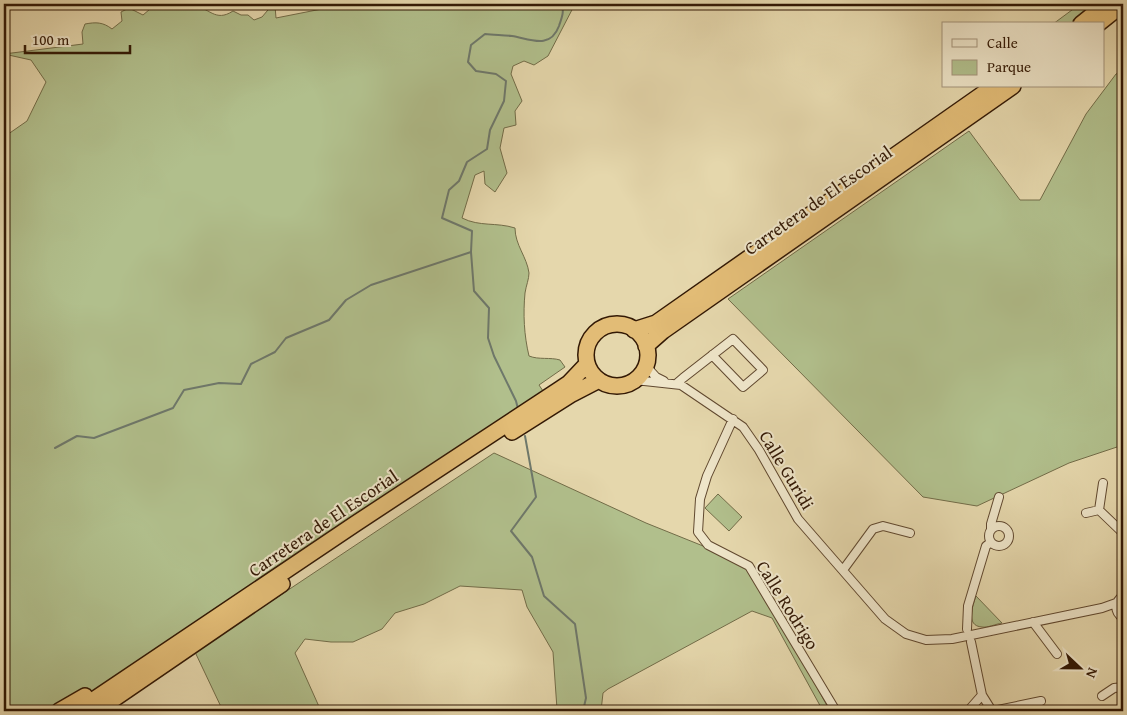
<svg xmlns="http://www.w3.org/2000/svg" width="1127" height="715" font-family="'Gentium Book Plus',serif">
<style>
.green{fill:#b1bf8c;stroke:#726c48}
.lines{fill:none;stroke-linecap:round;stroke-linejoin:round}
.stream{stroke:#6e786b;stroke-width:2}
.street-casing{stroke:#60482f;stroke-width:10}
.highway-casing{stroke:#331905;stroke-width:18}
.street{stroke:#eee5c9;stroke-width:8}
.highway{stroke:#e2bc76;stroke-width:15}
.labels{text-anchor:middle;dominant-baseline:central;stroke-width:4;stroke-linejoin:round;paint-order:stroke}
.street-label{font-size:18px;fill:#331905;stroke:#eee5c9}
</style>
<rect width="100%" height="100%" fill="#e5d7ac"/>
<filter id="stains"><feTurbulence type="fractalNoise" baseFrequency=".004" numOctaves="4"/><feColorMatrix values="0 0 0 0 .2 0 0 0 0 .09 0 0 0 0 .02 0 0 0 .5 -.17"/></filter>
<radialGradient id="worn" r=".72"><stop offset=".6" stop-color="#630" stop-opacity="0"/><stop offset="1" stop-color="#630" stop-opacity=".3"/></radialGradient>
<path class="green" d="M156,4C162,4 167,6 172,5C179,5 185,3 192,5C209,7 215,23 233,11L241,15H248L254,20L262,17L273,4L275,6L276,18L347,4H575L548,56L534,65L524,61L513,66L511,74L522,101L515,111L516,125L504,128L500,148L507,173L495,192L485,184L484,171L475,175L462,218C480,227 496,222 515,228C515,245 527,257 529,273C529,279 526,286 525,293C523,314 524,335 529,356C539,360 550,357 560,360L565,367L539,385L547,397L111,681L59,711H4V137L27,121L46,82L31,60L4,54L83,44L82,32L85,24C96,22 103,22 112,29L122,21L121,12L129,8L143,15Z
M1080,4H1101L1079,24H1053Z
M1123,71V445L1069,463L977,506L923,497L728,299L969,131L1020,200H1040L1086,114L1116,74Z
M494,453L646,523L718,552L747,567L798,653L830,711H823L772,618L752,611L608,689L603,693L601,711H559L557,709L553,652L527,607L522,590L460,586L424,604L395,613L382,629L353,642H331L305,639L295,653L321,711H223L195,652Z
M718,494L742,517L729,531L705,508Z
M976,596L1002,623C996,624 987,628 982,627C965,626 973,605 976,596Z"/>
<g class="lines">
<path class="stream" d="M518,409L516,401L494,356L488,338L489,308L474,291L471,252L472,231L442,218L449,190L459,181L467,162L487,149L490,130L504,101L506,81L496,74L476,71L468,62L471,45L485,34C494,35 503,35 512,36C530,39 550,50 559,26C562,17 564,13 562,4
M525,436L536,497L511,531L532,557L544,596L575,624L586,698L583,711
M55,448L77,436L94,438L173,408L184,390L219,383L241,384L251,364L275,352L286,338L329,320L346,300L371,285L471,252"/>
<g class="street-casing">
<path id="street" d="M646,366L656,377L664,381
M635,380L681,385L743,427L759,450L798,519L885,619L906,634L926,640L952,639L1102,608L1116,603
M676,384L683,378L733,339L763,370L743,387L712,355
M733,419L707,476L700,499L698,532L708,545L749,566L836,711
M1103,483L1099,510L1123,533
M1086,513L1099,510
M989 536a10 10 0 1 1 20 0a10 10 0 1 1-20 0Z
M991,530V524L999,497
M843,570L873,529L883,526L910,533
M1123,596C1114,602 1114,612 1123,618
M1033,622L1057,654
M967,629L968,606L986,546L991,542
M971,642L982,695L992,711
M1102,696L1114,688L1123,687
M968,711L982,695
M993,711L1041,701"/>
</g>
<g class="highway-casing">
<path id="highway" d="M1081,24L1106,4
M1098,24L1123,4
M586 355a31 31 0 1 1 62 0a31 31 0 1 1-62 0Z
M634,330L656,323L994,86
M646,346L663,331L1013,86
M512,432L572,394L599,380
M105,705L282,584
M59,711L85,696
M77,711L355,524L560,389L569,383L587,364"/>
</g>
<use href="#street" class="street"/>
<use href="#highway" class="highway"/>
</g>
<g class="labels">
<g class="street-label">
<text transform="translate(818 200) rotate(-35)">Carretera de El Escorial</text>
<text transform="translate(787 470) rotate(59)">Calle Guridi</text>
<text transform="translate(323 523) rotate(-34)">Carretera de El Escorial</text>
<text transform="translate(788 605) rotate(58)">Calle Rodrigo</text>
</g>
</g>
<rect width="1127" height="715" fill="none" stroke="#e5d7ac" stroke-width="20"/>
<rect x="5" y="5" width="1117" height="705" fill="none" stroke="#331905" stroke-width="2.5"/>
<rect x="10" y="10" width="1107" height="695" fill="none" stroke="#331905"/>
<rect x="942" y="22" width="162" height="65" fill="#eee5c9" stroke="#a3937b"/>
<rect x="952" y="39" width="25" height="8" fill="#eee5c9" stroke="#a3937b"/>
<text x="987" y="48" font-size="15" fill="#331905">Calle</text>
<rect x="952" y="60" width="25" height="15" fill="#b1bf8c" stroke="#a3937b"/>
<text x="987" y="72" font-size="15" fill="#331905">Parque</text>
<g transform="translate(1080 668) rotate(112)" stroke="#eee5c9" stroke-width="4" paint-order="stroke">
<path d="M0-4L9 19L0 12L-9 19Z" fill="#331905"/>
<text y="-8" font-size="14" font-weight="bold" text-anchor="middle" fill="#331905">N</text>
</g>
<path d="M25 45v8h105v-8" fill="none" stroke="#331905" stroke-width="2.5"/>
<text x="32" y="45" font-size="15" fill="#331905" stroke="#eee5c9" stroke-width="4" paint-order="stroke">100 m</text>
<rect width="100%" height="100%" filter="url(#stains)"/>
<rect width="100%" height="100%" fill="url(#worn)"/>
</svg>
